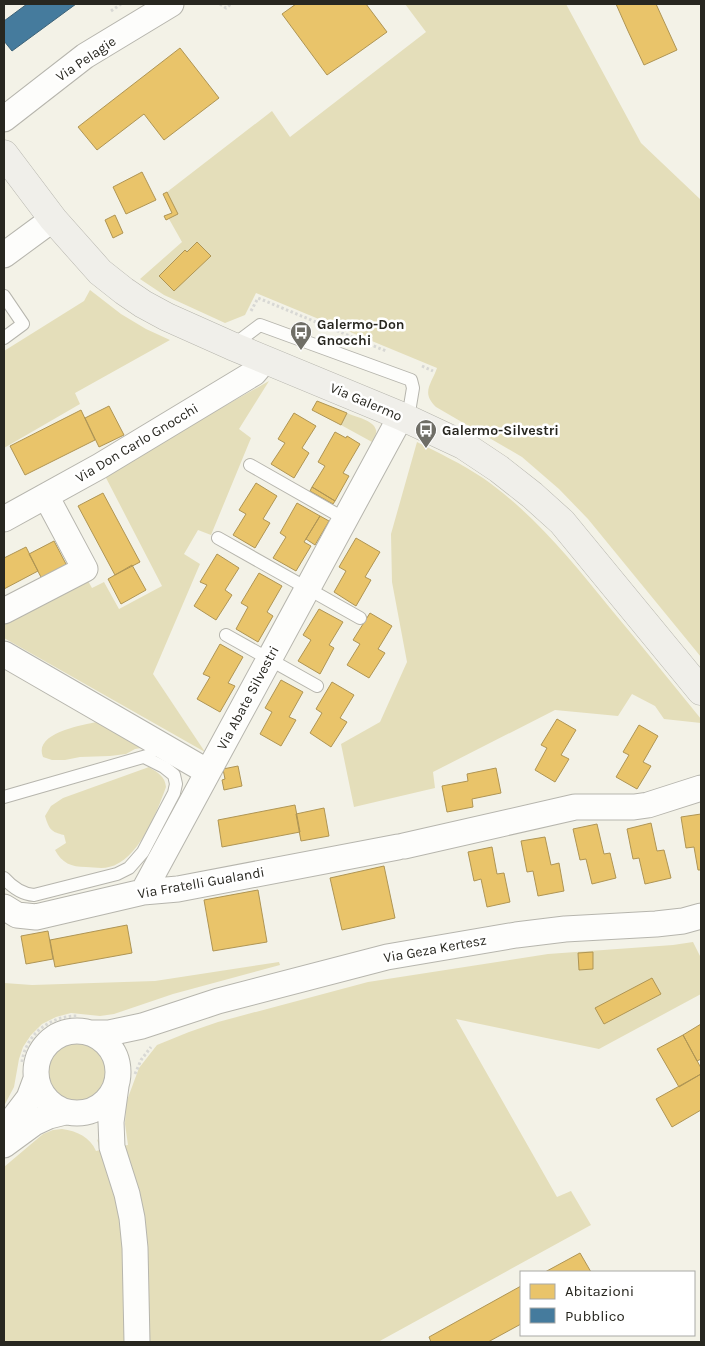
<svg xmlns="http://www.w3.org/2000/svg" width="705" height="1346" font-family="Karla,sans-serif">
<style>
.green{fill:#e4deba}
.homes{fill:#e9c46a;stroke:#af9554}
.public{fill:#457b9d;stroke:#3c6278}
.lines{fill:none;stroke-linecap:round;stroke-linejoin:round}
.lane-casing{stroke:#b6b5ad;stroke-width:14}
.street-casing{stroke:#b6b5ad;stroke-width:27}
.secondary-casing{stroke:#b6b5ad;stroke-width:29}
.path{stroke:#d8d8d4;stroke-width:3;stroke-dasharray:2.5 2.5;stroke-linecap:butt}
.lane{stroke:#fdfdfb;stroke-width:12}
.street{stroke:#fdfdfb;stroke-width:25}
.secondary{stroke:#f0efea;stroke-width:28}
.labels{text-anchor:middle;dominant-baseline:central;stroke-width:5;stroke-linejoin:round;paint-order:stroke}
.street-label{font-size:14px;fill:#282720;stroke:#fff}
.poi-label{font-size:14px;font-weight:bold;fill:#282720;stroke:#fff;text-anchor:start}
</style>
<rect width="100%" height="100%" fill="#f3f2e7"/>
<path class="green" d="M405,4H566L641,143L701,200V657L588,519L559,489L522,457L436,407C421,392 431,385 437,368L256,293L245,315L225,323L164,295L140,279L182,242L169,219L178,214L167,192L272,111L290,137L426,32Z
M90,290L121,314L146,329L170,340L75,393L80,404L4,448V351L84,301Z
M269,381L239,429L251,438L211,535L198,530L184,554L200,564L153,674L205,752L4,638V624L88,581L92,588L104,582L119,609L162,586L104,474Z
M347,413C355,417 374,420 376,430C377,434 374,438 372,442L341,425Z
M417,442C439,453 462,464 483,478C533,513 572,561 610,608C641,645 671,682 701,719V723L664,719L655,706L632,694L618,716L555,710L433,772L435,788L354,807L341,744L380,722L407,662L392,582L391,534Z
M97,722L147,747L135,749L126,754L110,756L80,757L65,760H52L43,757C33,733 82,725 97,722Z
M149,767C158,773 165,776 166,787C157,812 138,861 109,867C102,869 93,867 86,867C71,867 62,863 55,850L66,843L64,835C51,832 49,829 45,816L51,806L63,798Z
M693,942L701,958V994L599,1049L456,1019L557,1197L571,1191L591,1225L378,1342H144L122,1146L128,1145L125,1124L126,1103L139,1068L157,1045L189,1032L218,1022L368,982L548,954L673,945Z
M279,962L280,965L173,994L114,1014L100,1016L71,1013L56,1017L42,1024L31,1035L23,1047L19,1059L14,1087L4,1106V983L32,985L155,981Z
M45 1071a31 31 0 1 1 62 0a31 31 0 1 1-62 0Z
M62,1129C77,1131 90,1137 96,1151L100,1150L97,1139L101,1144L123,1219L129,1342H4V1167L43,1134L53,1130Z"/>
<path class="homes" d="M296,4H366L387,32L327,75L282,14Z
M616,4H656L677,50L644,65L628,31Z
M180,48L219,98L164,140L144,114L97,150L78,127Z
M142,172L156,200L126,214L113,187Z
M167,192L178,214L166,220L164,216L172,213L163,194Z
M115,215L123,233L113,238L105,220Z
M197,242L211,256L174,291L159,276L185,250L187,252Z
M317,401L347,413L341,425L312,410Z
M109,406L124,435L99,447L85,418Z
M81,410L95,440L25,475L10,446Z
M294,413L316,426L302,448L309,453L294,478L271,464L285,443L278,439Z
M335,432L346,438L347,436L360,444L343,473L349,476L335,501L312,487L325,466L318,462Z
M256,483L277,496L263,519L270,523L255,548L233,535L246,514L239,510Z
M312,487L335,501L333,504L310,491Z
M103,493L140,562L115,575L78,506Z
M297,503L320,516L304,542L311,546L296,571L273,558L286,537L280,533Z
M320,516L329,521L315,545L306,539Z
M356,538L380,552L365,577L371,580L356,606L334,592L346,571L339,567Z
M54,541L67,566L42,579L29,554Z
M26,547L38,571L4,589V558Z
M217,554L239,568L225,590L232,595L216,620L194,606L207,585L200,582Z
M132,565L146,590L121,604L108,579Z
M259,573L282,586L267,612L273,616L258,642L236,629L248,607L241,603Z
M319,609L343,622L329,645L334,648L320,674L298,661L311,640L303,635Z
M370,613L392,626L378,649L385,653L369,678L347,665L360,644L353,640Z
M220,644L243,657L228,683L235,686L220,712L197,699L210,677L203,674Z
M281,680L303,692L289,717L296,720L281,746L260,734L272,712L265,708Z
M332,682L354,695L340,718L347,722L331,747L310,733L322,713L316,709Z
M557,719L576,730L561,755L569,759L555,782L535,770L547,748L541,745Z
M639,725L658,736L643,762L651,766L637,789L616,777L629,755L623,752Z
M238,766L242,786L224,790L222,780L225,779L223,769Z
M496,768L501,793L472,799L473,807L447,812L442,786L468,781L467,774Z
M295,805L300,832L222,847L218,820Z
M324,808L329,836L301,841L296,814Z
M701,814V870H698L694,847L686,848L681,817Z
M651,823L657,851L664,850L671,878L645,884L639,858L633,859L627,829Z
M597,824L604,854L610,853L616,878L592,884L586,859L580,860L573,829Z
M545,837L551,865L559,863L564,891L538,896L533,871L527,872L521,841Z
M492,847L497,874L504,873L510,902L487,907L481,879L474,881L468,852Z
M384,866L395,918L342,930L330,878Z
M258,890L267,942L213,951L204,900Z
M127,925L132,953L55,967L50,940Z
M48,931L53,959L26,964L21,936Z
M593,952V969L579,970L578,953Z
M652,978L661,994L604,1024L595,1008Z
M701,1024V1059L697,1061L683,1035Z
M683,1035L701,1068V1074L679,1087L657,1049Z
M701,1074V1110L672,1127L656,1099Z
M580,1253L591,1272H545Z
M521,1286V1324L488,1342H431L429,1337Z"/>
<path class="public" d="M27,4H76L12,51L4,41V21Z"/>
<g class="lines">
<g class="lane-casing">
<path id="lane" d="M4,296L23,324L4,338
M232,346L260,325L411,380L413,388L410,406L401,416
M250,465L345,519
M218,538L360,618
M226,635L317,686
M4,797L150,755
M4,878C12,887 21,894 34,895L117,874L129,868L143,852L174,793L176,784L174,775L164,767L144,757"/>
</g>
<g class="street-casing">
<path id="street" d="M4,119L85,56L171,4
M4,255L53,219
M4,519L100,466L254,373L265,360
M4,611L85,569L46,496
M4,654L208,772L401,416
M404,846L575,807H634L648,805L701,788
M143,892L208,772
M4,907L17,915L36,917L143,892L178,889L398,847
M36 1072a41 41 0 1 1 82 0a41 41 0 1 1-82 0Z
M91,1033H109L142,1026L218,1001L387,957L516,935L565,929L656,924L683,921L701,916
M116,1086L111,1122L112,1147L127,1194L132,1218L135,1248L137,1342
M4,1131L29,1098L36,1079
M4,1145L34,1123L49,1116L65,1112"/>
</g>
<g class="secondary-casing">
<path id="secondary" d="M4,154L53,219L100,272L124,291L143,304L167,317L232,346L401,416L463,445L499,469L532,495L562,522L701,691"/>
</g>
<path class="path" d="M220,4L226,8L231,4
M111,11L121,4
M251,311L258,298L386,351
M422,366L433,371
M22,1062C26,1034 50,1016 77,1016
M135,1074L141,1060L151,1047"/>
<use href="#lane" class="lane"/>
<use href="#street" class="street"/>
<use href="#secondary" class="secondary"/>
</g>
<defs>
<g id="bus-pin" transform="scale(1.125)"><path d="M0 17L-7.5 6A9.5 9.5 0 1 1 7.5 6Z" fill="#6f6e66" stroke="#fff"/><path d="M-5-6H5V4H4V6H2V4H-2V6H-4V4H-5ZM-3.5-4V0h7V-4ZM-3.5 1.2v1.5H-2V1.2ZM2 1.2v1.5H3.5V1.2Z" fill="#fff"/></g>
</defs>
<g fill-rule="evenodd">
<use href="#bus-pin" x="301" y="332"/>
<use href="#bus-pin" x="426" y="430"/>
</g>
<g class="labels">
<g class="street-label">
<text transform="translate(86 59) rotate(-34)">Via Pelagie</text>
<text transform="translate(366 402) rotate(23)">Via Galermo</text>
<text transform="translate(137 443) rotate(-31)">Via Don Carlo Gnocchi</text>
<text transform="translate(248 698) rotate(-62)">Via Abate Silvestri</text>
<text transform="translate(201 883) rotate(-10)">Via Fratelli Gualandi</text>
<text transform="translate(435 949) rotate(-10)">Via Geza Kertesz</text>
</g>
<g class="poi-label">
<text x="317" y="324">Galermo-Don<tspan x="317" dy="16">Gnocchi</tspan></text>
<text x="442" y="430">Galermo-Silvestri</text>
</g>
</g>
<rect width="705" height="1346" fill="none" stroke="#282720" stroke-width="10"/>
<rect x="520" y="1271" width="175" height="65" fill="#ffffff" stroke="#a9a9a6"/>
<rect x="530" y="1284" width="25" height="15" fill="#e9c46a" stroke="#a9a9a6"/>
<text x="565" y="1296" font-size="15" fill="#282720">Abitazioni</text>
<rect x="530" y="1308" width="25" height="15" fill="#457b9d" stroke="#a9a9a6"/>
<text x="565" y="1321" font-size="15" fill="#282720">Pubblico</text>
</svg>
